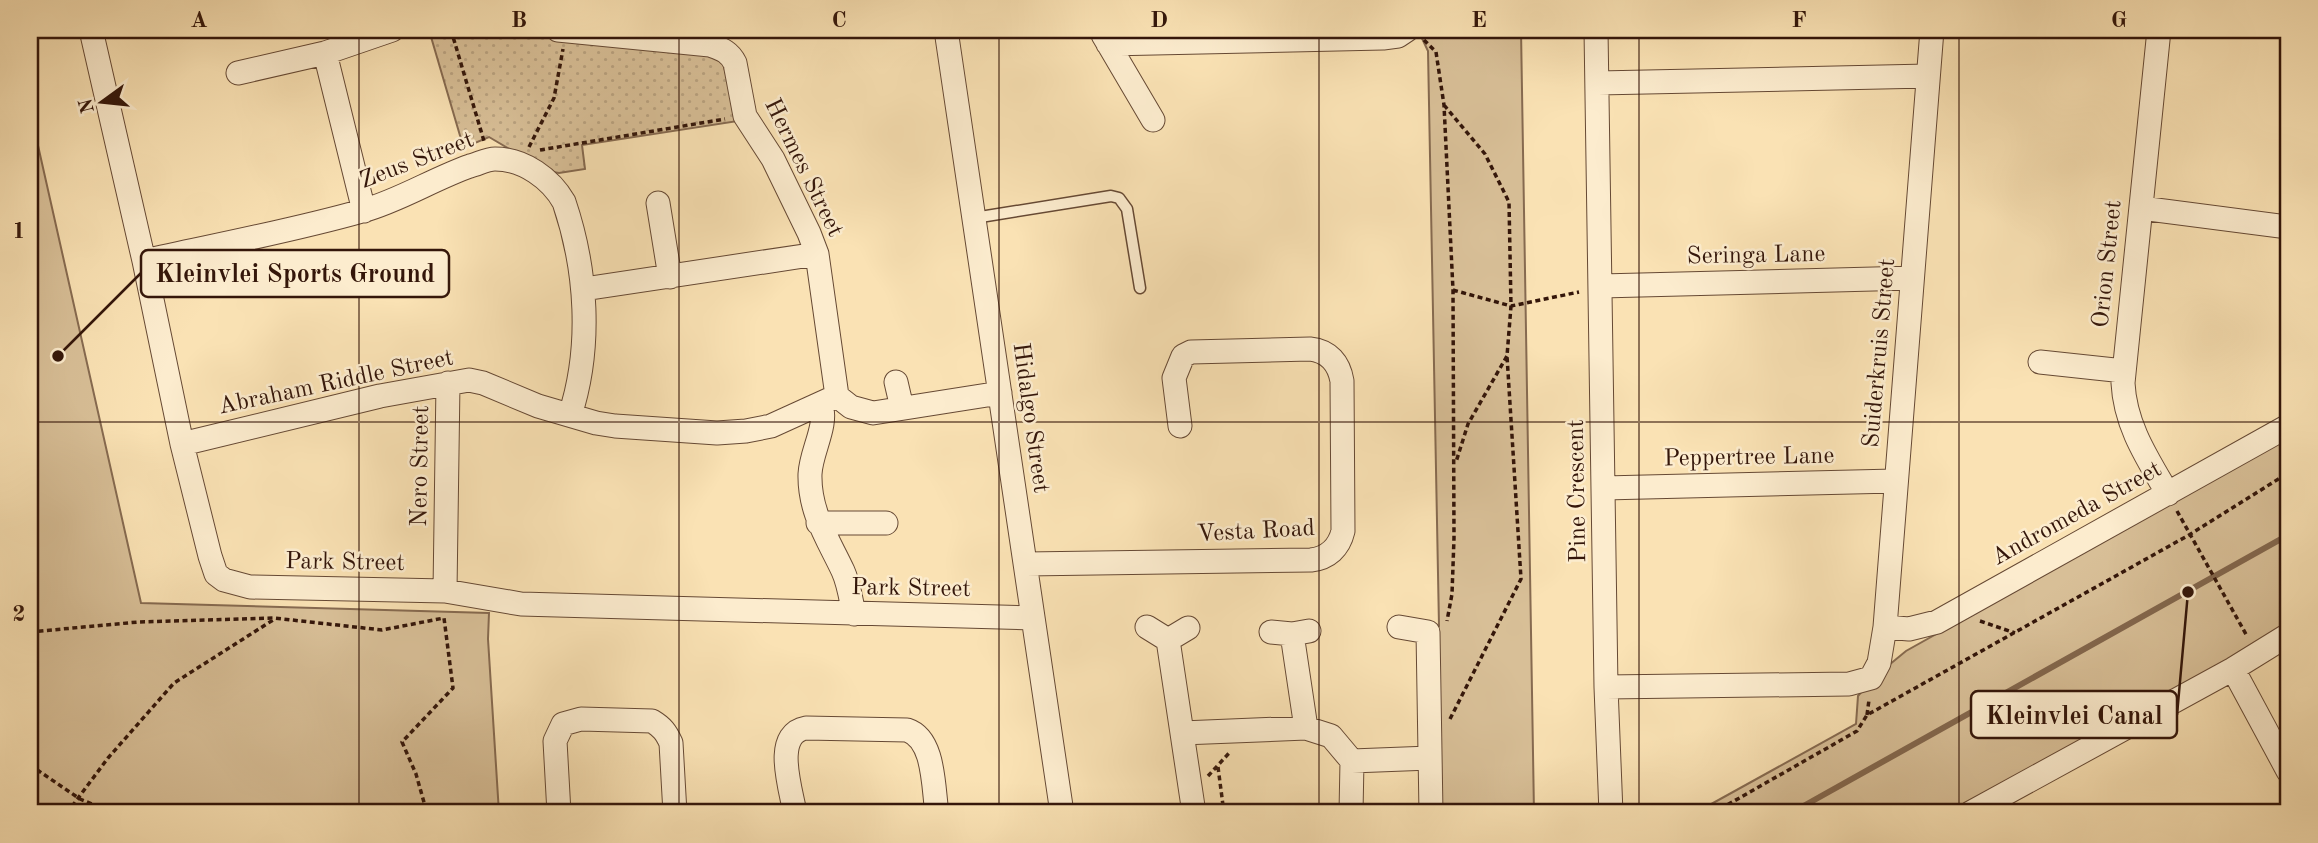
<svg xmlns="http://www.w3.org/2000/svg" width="2318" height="843" font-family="'Old Standard TT',serif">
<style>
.grass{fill:#d8bf97;stroke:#866a50;stroke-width:2}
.park{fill:url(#park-dots);stroke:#866a50;stroke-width:2}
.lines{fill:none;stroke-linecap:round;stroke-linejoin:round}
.stream{stroke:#83674d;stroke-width:6}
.lane-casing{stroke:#664934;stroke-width:13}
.street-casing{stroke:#664934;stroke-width:25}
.path{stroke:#34160a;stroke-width:3.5;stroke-dasharray:5 3.5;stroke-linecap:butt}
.lane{stroke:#fcecce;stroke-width:10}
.street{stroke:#fcecce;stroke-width:23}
.grid{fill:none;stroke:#34160a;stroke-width:2;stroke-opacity:0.55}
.labels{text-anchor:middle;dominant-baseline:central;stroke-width:5;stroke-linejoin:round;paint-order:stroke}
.street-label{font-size:24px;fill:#34160a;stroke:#fcecce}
.leader{fill:none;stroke:#34160a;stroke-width:2.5}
.callout-dot{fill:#34160a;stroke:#fcecce;stroke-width:2.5}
.callout{fill:#fcecce;stroke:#34160a;stroke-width:2.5}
.callout-label{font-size:26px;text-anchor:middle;font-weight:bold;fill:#34160a}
.neatline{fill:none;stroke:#34160a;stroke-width:2.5}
.grid-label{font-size:23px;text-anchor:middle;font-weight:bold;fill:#34160a}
</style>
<defs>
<pattern id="park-dots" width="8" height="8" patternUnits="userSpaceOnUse" patternTransform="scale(1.75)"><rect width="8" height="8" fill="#d8bf97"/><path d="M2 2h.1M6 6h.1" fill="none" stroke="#baa381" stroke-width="1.8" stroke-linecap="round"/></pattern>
</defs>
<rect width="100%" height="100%" fill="#fae2b4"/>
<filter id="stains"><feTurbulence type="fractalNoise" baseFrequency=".00286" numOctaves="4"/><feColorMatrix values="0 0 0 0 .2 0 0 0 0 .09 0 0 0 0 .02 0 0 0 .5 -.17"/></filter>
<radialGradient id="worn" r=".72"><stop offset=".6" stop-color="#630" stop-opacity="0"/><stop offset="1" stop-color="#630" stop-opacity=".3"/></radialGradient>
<path class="grass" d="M1418,30H1521L1534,813H1436L1434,630L1439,626L1428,51Z
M30,110L141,603L489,613L488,639L499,813H30Z
M2288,437V626L1955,813H1695L1856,724L1858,696L1872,679L1906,651Z"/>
<path class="park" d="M429,30H491L709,55L723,63L738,121L582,145L585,169L559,173L547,171L489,137L475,143L461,139Z"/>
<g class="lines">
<path class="stream" d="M1791,813L2288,535"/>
<g class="lane-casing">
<path id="lane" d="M974,218L1111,196L1119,198L1127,209L1140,288"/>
</g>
<g class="street-casing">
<path id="street" d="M91,30L144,261L182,444L210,556L216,574L224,580L250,587L445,591L521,604L1033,618
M558,30L710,45C721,49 729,51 735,63L745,116L773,159L809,233L817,254L837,396
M946,30L1062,813
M1596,30L1606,687L1849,684L1871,678L1879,663L1885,627L1932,30
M2159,30L2123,383C2125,425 2147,458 2168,494
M1103,35L1153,120
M1108,44L1383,38L1398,36L1407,30
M325,53L364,211
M238,73L325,53L392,30
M1598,83L1928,76
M658,203L670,277
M2141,208L2288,227
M144,261C216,245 292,231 362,211C399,201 433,179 470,166C478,164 487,159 495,159C524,159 551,179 564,202C587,270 592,347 570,415
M1601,286L1912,278
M584,289L817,254
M2040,362L2124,371
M896,382L902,408
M837,396L851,407L873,413L1000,393
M821,404C828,426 811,451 810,474C809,512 828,539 843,571C849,584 851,600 854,614
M182,444L380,396L469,380L483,383L538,406L596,423L615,426L717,433L746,431L771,426L837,396
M1604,488L1895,481
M818,523H886
M1026,564L1311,560C1328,558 1339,548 1343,531L1342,381C1339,363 1329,351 1310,349L1191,352L1183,356L1174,378L1180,426
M445,591L448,383
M1147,627L1168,640L1188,628
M1399,627L1428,632L1431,813
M1885,627L1909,629L1937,622L2288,426
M1271,632L1292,634L1309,631
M1292,634L1306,728
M1168,640L1194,813
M2233,669L2288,771
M1606,687L1611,813
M1182,733L1306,728L1331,736L1352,761L1351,813
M1352,761L1430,758
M559,813L555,741L563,724L581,719L652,721C662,727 666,732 671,743L675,813
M795,813C791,789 772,734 806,728L907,730C935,739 933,788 937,813
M1970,813L2233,669L2288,635"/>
</g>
<path class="path" d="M451,30L484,141
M1424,40L1436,52L1444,105L1453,290L1454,538L1452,594L1447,621
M1444,105L1485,154L1509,202L1511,306L1507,356L1468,424L1456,462
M529,147L554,98L563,49
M540,150L725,119
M1453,290L1511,306L1579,292
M2177,511L2247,636
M1980,621L2015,633
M30,632L138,622L274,618L382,630L444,618L453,688L402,742L416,774L427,813
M1867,715L1869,700
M1450,719L1521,579L1507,356
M30,765L80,799L114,813
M1218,767L1224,813
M1208,776L1231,751
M67,813L108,758L174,683L273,620
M1713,813L1857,731L1867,715L2189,535L2288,473"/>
<use href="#lane" class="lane"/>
<use href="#street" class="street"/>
</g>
<path class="grid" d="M359,30V813M679,30V813M999,30V813M1319,30V813M1639,30V813M1959,30V813M30,422H2288"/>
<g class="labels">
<g class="street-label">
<text transform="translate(417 161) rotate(-21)">Zeus Street</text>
<text transform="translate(803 168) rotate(64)">Hermes Street</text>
<text transform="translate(1756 256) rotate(-1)">Seringa Lane</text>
<text transform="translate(2108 264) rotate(-84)">Orion Street</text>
<text transform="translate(1880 353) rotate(-85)">Suiderkruis Street</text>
<text transform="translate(336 383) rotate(-12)">Abraham Riddle Street</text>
<text transform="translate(1030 418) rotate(82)">Hidalgo Street</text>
<text transform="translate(1749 458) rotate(-1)">Peppertree Lane</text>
<text transform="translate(421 466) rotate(-89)">Nero Street</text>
<text transform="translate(1578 491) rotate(-91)">Pine Crescent</text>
<text transform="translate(2077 514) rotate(-29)">Andromeda Street</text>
<text transform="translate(1256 532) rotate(-3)">Vesta Road</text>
<text transform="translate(345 563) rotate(1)">Park Street</text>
<text transform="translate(911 589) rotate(1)">Park Street</text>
</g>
</g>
<path class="leader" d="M58 356L141 273M2188 592L2177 715"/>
<g class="callout-dot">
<circle cx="58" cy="356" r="7"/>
<circle cx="2188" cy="592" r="7"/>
</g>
<g class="callout">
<rect x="141" y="250" width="308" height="47" rx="7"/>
<rect x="1971" y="691" width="206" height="47" rx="7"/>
</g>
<g class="callout-label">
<text x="295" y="282">Kleinvlei Sports Ground</text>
<text x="2074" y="724">Kleinvlei Canal</text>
</g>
<rect width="2318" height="843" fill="none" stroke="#fae2b4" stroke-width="77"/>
<g transform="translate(102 102) rotate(255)" stroke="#fcecce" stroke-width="5" paint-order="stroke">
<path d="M0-5L12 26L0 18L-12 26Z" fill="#34160a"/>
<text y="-10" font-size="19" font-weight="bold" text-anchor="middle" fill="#34160a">N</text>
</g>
<rect x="38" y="38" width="2242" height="766" class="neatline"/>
<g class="grid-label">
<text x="199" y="27">A</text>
<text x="519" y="27">B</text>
<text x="839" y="27">C</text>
<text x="1159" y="27">D</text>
<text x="1479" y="27">E</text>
<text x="1799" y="27">F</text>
<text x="2119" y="27">G</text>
<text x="19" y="238">1</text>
<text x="19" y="621">2</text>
</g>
<rect width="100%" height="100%" filter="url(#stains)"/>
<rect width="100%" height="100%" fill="url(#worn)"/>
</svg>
